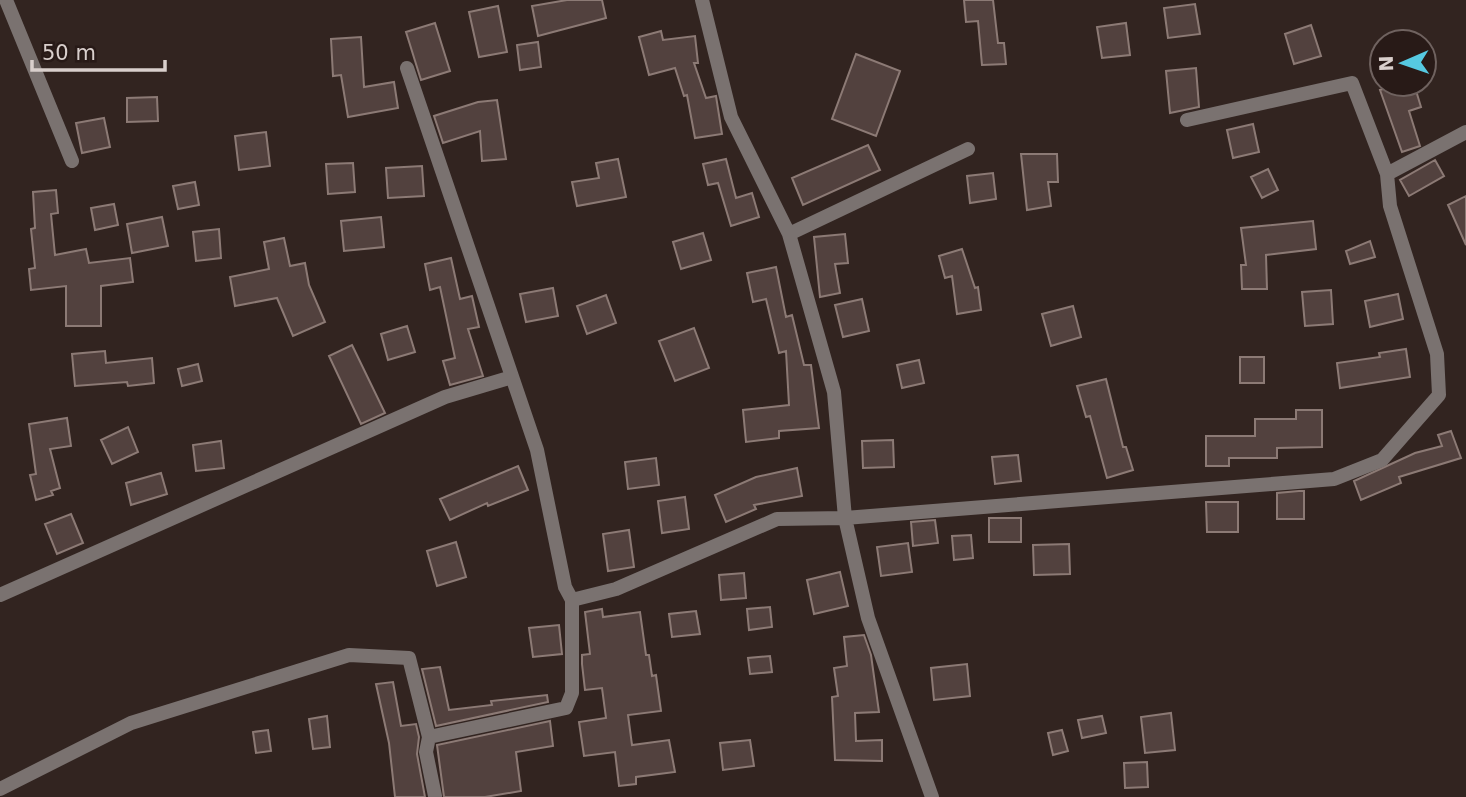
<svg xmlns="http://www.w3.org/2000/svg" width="1466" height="797" font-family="'DejaVu Sans',sans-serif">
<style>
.building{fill:#52413e;stroke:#8c7a75;stroke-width:2}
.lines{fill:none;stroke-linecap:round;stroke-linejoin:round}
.street{stroke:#7a7270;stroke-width:14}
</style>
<rect width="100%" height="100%" fill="#322420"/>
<path class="building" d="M567,0H602L606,18L538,36L532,6Z
M964,0H993L998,43H1004L1006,64L982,65L978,21L966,22Z
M1195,4L1200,34L1168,38L1164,8Z
M498,6L507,52L479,57L469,12Z
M435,23L450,71L421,80L406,32Z
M1126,23L1130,55L1102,58L1097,27Z
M1311,25L1321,56L1294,64L1285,34Z
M661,31L663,40L695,36L698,63H694L706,98L716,96L722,134L695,138L687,95L684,96L675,68L649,75L639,37Z
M361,37L364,87L394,82L398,108L348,117L341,75L333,76L331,39Z
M538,42L541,67L520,70L517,45Z
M856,54L900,71L876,136L832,119Z
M1196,68L1199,107L1170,113L1166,71Z
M1399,84H1414L1421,107L1409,111L1420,146L1402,152L1380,90Z
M157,97L158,121L127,122V98Z
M497,100L506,159L482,161L480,131L443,143L434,116L478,102Z
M104,118L110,147L82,153L76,123Z
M1253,124L1259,152L1233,158L1227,130Z
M266,132L270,166L239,170L235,136Z
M868,145L880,170L803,205L792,178Z
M1021,154H1057L1058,182H1048L1051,206L1027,210Z
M618,159L626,197L577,206L572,182L599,178L596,163Z
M726,159L736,198L752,193L759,217L731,226L718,183L708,185L703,164Z
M1435,160L1444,176L1409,196L1400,180Z
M353,163L355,192L328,194L326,164Z
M422,166L424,196L388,198L386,168Z
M1268,169L1278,190L1262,198L1251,177Z
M993,173L996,199L970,203L967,176Z
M195,182L199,205L178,209L173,186Z
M56,190L58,213L51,214L55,255L86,249L89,263L130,258L133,282L101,286V326H66V286L31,290L29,269L35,268L31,229L35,228L33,192Z
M1466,196V245L1448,205Z
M114,204L118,225L95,230L91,208Z
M162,217L168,246L132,253L127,224Z
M381,217L384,247L344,251L341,221Z
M1313,221L1316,249L1266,255L1267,289H1242L1241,265H1246L1241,228Z
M219,229L221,258L196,261L193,232Z
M703,233L711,260L681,269L673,242Z
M845,234L848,263L835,264L840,293L820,297L814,237Z
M284,238L290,266L305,263L309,285L325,322L293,336L277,298L235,306L230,277L269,269L264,242Z
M1370,241L1375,257L1350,264L1346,251Z
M962,249L975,288L978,287L981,310L957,314L952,276L945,278L939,256Z
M451,258L460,299L472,296L479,327L468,329L483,376L450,385L443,361L455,358L440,287L430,290L425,264Z
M776,267L786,317L792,315L804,365H811L819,428L779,431V438L746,442L743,410L789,405L786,351L779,353L766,299L753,302L747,273Z
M553,288L558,316L526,322L520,294Z
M1331,290L1333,324L1305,326L1302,292Z
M1398,294L1403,319L1370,327L1365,301Z
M606,295L616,323L587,334L577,306Z
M862,299L869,331L843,337L835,305Z
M1073,306L1081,337L1051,346L1042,314Z
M407,326L415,352L388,360L381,334Z
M694,328L709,368L675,381L659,341Z
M352,345L385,413L361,424L329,356Z
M1406,349L1410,377L1340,388L1337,363L1380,357L1379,353Z
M105,351L106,363L152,358L154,383L128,386L127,382L75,386L72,354Z
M1240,357H1264V383H1240Z
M919,360L924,383L902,388L897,365Z
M198,364L202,381L182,386L178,369Z
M1106,379L1123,447H1126L1133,470L1107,478L1090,416L1086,417L1077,386Z
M1296,410H1322V447L1277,448V458H1229V466H1206V436H1255V419H1296Z
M67,418L71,446L50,449L60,488L51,491L53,495L36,500L30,475L36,474L29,424Z
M128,427L138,452L112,464L101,440Z
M1451,431L1461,458L1399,477L1401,483L1361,500L1354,481L1415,453L1442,446L1438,435Z
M893,440L894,467L863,468L862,441Z
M221,441L224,468L196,471L193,445Z
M1018,455L1021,481L995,484L992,457Z
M656,458L659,485L628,489L625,462Z
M518,466L528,490L488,506L487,503L450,520L440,499Z
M797,468L802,496L754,505L756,509L726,522L715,495L756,477Z
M161,473L167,494L131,505L126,483Z
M1299,491H1304V519H1277V493Z
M685,497L689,529L662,533L658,501Z
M1206,502H1238V532H1207Z
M71,514L83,543L57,554L45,524Z
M989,518H1021V542H989Z
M935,520L938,543L913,546L911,522Z
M629,530L634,567L608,571L603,534Z
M971,535L973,558L954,560L952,536Z
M456,542L466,577L437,586L427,551Z
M908,543L912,572L881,576L877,547Z
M1069,544L1070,574L1034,575L1033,545Z
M840,572L848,606L814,614L807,580Z
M744,573L746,598L721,600L719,575Z
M770,607L772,627L749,630L747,609Z
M602,609L603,617L640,612L646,655H649L652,676L656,675L661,711L628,715L632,745L669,740L675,772L636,777V784L619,786L615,752L584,756L579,722L606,718L602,688L585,690L582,664V655L590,654L585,612Z
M696,611L700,634L672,637L669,614Z
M559,625L562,654L533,657L529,628Z
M864,635L871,655L879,712L855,713L856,741L882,740V761L835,760L832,697L838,696L834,668L847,666L844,637Z
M770,656L772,672L750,674L748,658Z
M967,664L970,696L934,700L931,668Z
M440,667L449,710L492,705L491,701L547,695L548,702L436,726L422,669Z
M393,682L401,726L416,724L419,737L417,754L425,797H395L389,743L376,684Z
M1171,713L1175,750L1145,753L1141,717Z
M327,716L330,747L313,749L309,719Z
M1102,716L1106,733L1082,738L1078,720Z
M550,721L553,746L516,752L521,791L485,797H444L437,745Z
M268,730L271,751L256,753L253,732Z
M1062,730L1068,751L1053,755L1048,733Z
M750,740L754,766L723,770L720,743Z
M1147,762L1148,787L1125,788L1124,763Z"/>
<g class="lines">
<path class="street" d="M6,0L72,161
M702,0L731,117L789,234L834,392L845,518L868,618L932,797
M407,68L537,450L565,587L572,600V693L566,708L429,737
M1187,120L1352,83L1387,174
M789,234L968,149
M0,595L445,397L512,377
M572,600L616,589L777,519L845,518L1334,479L1382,460L1439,395L1437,354L1390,206L1387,174L1466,132
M0,789L131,723L349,655L409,658L429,737L426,752L435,796"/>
</g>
<g transform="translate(1403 63) rotate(268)"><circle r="33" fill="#281a17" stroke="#6f625f" stroke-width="2"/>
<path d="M0-5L12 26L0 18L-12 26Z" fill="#56c9e1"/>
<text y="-10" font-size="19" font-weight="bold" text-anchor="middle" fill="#d9cfcc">N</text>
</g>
<path d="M32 60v10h133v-10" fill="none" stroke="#d9cfcc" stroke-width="3.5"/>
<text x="42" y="60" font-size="21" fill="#d9cfcc" stroke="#281a17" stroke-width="5" paint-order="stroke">50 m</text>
</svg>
